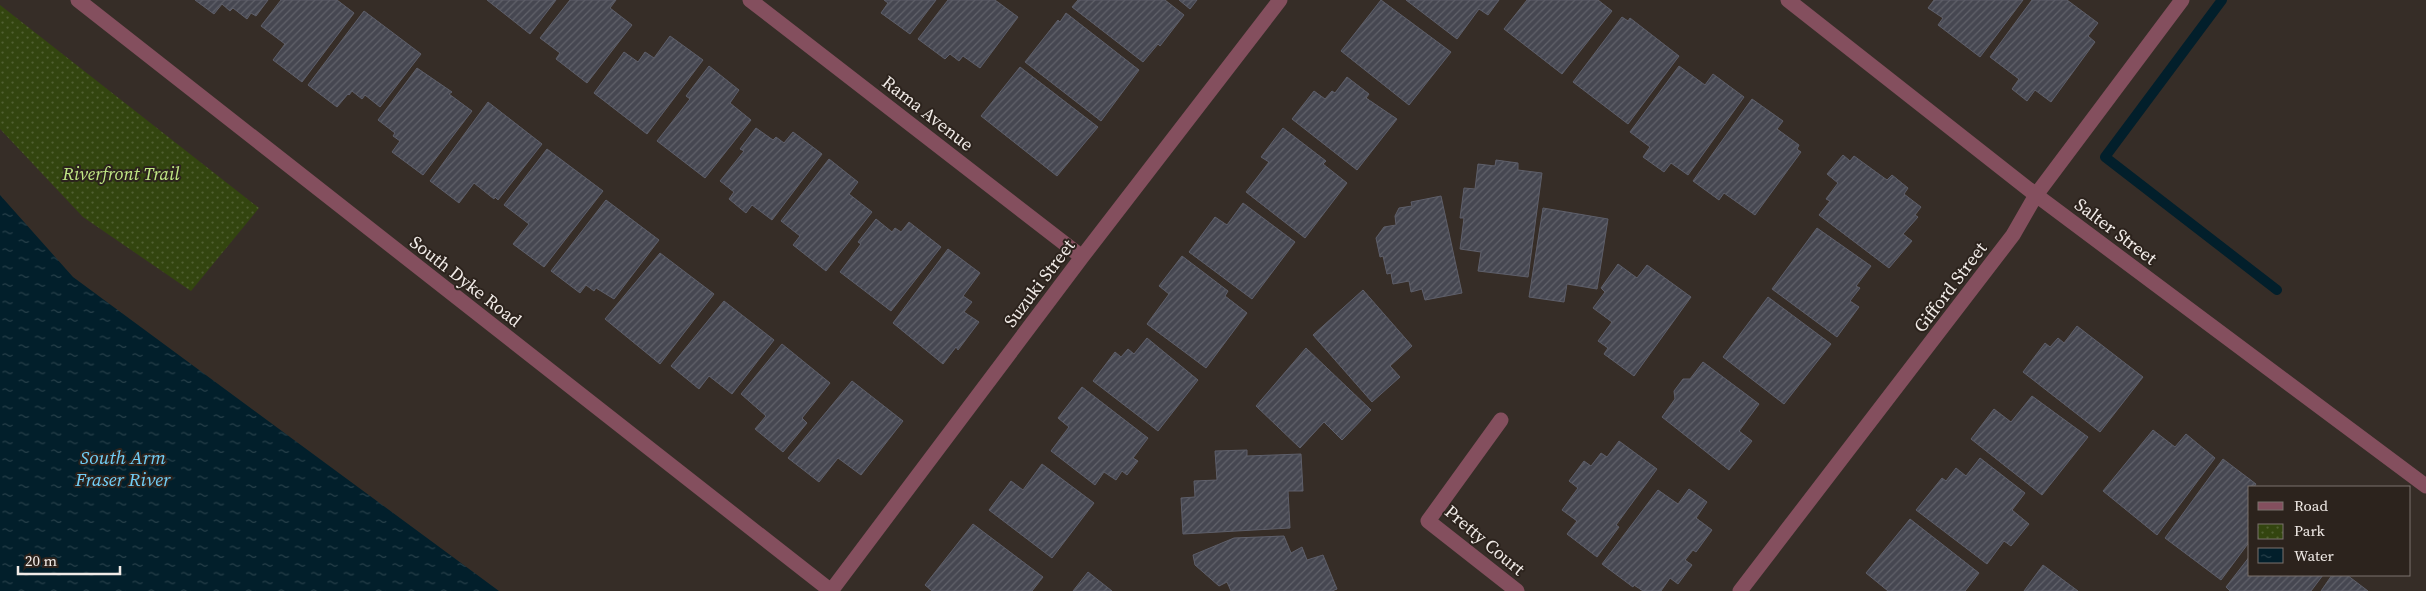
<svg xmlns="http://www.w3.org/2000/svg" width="2426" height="591" font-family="'Source Serif 4',serif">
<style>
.park{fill:url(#park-dots)}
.water{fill:url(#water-ripples)}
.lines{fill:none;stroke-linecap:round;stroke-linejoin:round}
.stream{stroke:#021f2b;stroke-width:10}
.building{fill:url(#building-hatch);stroke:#5e5f6a}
.minor{stroke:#844f5e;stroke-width:15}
.labels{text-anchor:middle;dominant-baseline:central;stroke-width:4;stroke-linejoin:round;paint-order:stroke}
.street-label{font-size:18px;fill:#f1ebe7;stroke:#2c231d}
.park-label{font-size:18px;font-style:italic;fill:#c1e885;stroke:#2c231d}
.water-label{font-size:19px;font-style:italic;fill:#71cff8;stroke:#2c231d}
</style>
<defs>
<pattern id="park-dots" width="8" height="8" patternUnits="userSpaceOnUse" patternTransform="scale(1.25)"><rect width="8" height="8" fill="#33450f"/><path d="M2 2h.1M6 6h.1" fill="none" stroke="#516032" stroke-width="1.8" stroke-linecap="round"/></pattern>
<pattern id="water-ripples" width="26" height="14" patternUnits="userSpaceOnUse" patternTransform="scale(1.25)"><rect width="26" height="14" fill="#021f2b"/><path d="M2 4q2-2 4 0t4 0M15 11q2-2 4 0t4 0" fill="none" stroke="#27404a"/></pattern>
<pattern id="building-hatch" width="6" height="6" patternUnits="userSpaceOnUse" patternTransform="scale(1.25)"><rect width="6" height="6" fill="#464751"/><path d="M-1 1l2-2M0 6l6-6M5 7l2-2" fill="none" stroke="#61626a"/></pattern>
</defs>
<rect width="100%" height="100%" fill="#362d27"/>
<path class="park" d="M0,5L259,208L191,291L83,217L0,129Z"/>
<path class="water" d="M0,195L73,277L499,591H0Z"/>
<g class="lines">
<path class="stream" d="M2222,0L2105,157L2277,290"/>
</g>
<path class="building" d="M195,0H268L256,16L251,13L247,19L233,8L230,11L222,4L214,14Z
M281,0H337L354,13L302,82L273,60L285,44L261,26Z
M487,0H556L530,34Z
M570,0H616L610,8L632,25L587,83L556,59L560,53L540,38Z
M884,0H936L910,34L881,13L888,3Z
M948,0H995L1018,17L980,68L963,56L959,61L950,54L945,59L918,39Z
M1078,0H1165L1184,15L1160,46L1158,44L1143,62L1072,7Z
M1179,0H1197L1190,9Z
M1381,0L1451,52L1409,105L1341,51Z
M1406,0H1499L1488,15L1479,9L1457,39Z
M1527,0H1598L1612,11L1562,74L1504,29Z
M1934,0H2023L1980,57L1938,25L1943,18L1928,8Z
M2032,0H2067L2098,23L2088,36L2095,42L2051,102L2035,90L2027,101L2012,89L2019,79L1990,57Z
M364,11L421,54L380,107L365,95L362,99L352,91L349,95L348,94L337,107L308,85Z
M1066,13L1139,70L1101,121L1025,62L1058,20L1060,22Z
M1622,17L1628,21L1630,18L1679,56L1628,124L1573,82Z
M670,36L703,60L647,134L594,93L624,52L638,62L645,52L654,58Z
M709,66L739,90L730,103L751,120L705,178L657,141L690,99L686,96Z
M1679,66L1705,85L1713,74L1744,97L1688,175L1671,163L1664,172L1643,157L1650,147L1630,132Z
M1020,67L1098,127L1057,176L981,116Z
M417,68L452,92L449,94L472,111L423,175L392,152L400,141L393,136L395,133L378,120Z
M1347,77L1369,94L1366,98L1397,119L1357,170L1292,119L1314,91L1325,99L1332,91L1335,93Z
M1752,99L1783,121L1777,129L1799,145L1797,149L1801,152L1755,215L1724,193L1719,200L1693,181Z
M488,102L542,144L498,200L495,197L494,199L474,183L459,203L430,181Z
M756,128L773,140L776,137L784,143L793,132L822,154L772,220L752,205L746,213L729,199L734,192L720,181L744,151L740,149Z
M1283,128L1326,161L1323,164L1347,183L1305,238L1246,192L1269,162L1261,157Z
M547,149L603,191L544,267L513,244L529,224L504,205Z
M1843,155L1850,161L1854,156L1887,180L1892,175L1908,188L1904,194L1921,207L1915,215L1918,217L1903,234L1912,241L1889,268L1819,215L1830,201L1826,199L1838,183L1827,174Z
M829,159L858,182L849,194L872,212L826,271L793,245L800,236L781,221Z
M1496,160L1518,163V170L1542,173L1528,277L1478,271L1481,252L1460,249L1464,218H1460L1464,188L1475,189L1478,164L1495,166Z
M1441,196L1462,293L1425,300L1422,289L1411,292L1409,281L1393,284L1391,273L1387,274L1383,256L1380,257L1376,238L1384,227L1396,225L1395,216L1399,208L1412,206L1411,202Z
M606,200L659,240L614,299L596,288L594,291L586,285L580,293L551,271Z
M1243,203L1295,242L1252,299L1189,252L1215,217L1227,225Z
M1543,208L1608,219L1597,289L1567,284L1564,302L1529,297Z
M876,219L892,232L895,228L901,232L909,222L941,247L891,311L840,272L861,244L858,242Z
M1817,228L1871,266L1856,286L1860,288L1850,301L1859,307L1837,337L1772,289Z
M948,249L980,273L963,296L972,302L964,312L979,322L958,350L956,347L943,364L893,323Z
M660,253L714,294L660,364L605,319Z
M1182,256L1228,291L1225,296L1247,313L1206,368L1147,324L1169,294L1159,286Z
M1618,264L1637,278L1647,265L1691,297L1634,376L1604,354L1608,348L1598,341L1612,322L1593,308L1605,292L1601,288Z
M1363,290L1412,346L1390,366L1400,377L1372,402L1313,335Z
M1768,297L1831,344L1784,404L1723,357Z
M724,301L774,340L732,394L709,376L699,389L671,366Z
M2077,326L2143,377L2100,432L2023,372L2045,343L2050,347L2058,338L2064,343Z
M1147,338L1198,380L1158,431L1093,381L1115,352L1121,357L1128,349L1134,354Z
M782,344L830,383L802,418L807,423L783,452L755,429L766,416L741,394Z
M1306,348L1371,410L1342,440L1324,422L1300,448L1256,406Z
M1703,362L1759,404L1739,431L1752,441L1729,470L1662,417L1675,399L1674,391L1683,379H1690Z
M852,381L903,421L861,475L838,458L819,482L788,458Z
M1082,387L1148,438L1133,458L1138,461L1127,475L1122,471L1116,480L1104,472L1095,485L1051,451L1069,427L1058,418Z
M2032,396L2088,437L2042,495L1971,439L1994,409L2011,422Z
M2153,430L2175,447L2186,434L2215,458L2157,535L2103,491Z
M1619,441L1657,469L1616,525L1619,527L1597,557L1567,534L1577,521L1562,510L1578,488L1569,481L1584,461L1591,466L1601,453L1607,457Z
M1247,450V456L1301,454L1303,491H1288L1290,528L1183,534L1181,498L1195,497L1194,481L1217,480L1215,451Z
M1980,458L2025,493L2012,510L2029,524L2011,546L2004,541L1987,564L1916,510L1942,478L1946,481L1956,468L1966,476Z
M2223,459L2256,484L2254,487H2250V541L2221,580L2165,538Z
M1042,464L1094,503L1052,558L989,510L1011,481L1023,490Z
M1689,489L1707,502L1696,518L1712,530L1696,552L1693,550L1685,560L1692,565L1678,584L1670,578L1661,591H1643L1634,585L1633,587L1602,564L1658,490L1678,504Z
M1910,519L1979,573L1965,591H1888L1866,573Z
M973,524L1043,577L1032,591H932L925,585Z
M1284,536L1291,553L1302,547L1307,560L1323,555L1337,589L1332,591H1231L1227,582L1219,586L1195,565L1193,555L1234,538Z
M2250,556V575H2323L2311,591H2230L2226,587Z
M2043,565L2078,591H2024Z
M1088,572L1112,591H1073Z
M2332,575H2347L2368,591H2321Z"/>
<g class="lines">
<path class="minor" d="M78,0L831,591
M750,0L1082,257
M1788,0L2036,195L2426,486
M1501,420L1428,521L1517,591
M831,591L1082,257L1280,0
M1740,591L2013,235L2036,195L2182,0"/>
</g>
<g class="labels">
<g class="street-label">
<text transform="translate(928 113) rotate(38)">Rama Avenue</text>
<text transform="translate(2116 231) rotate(37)">Salter Street</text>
<text transform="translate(466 281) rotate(38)">South Dyke Road</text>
<text transform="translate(1039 283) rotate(-53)">Suzuki Street</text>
<text transform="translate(1950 287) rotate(-53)">Gifford Street</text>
<text transform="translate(1485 540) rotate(40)">Pretty Court</text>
</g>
<g class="park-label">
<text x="121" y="173">Riverfront Trail</text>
</g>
<g class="water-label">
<text x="123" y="457">South Arm<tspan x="123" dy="22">Fraser River</tspan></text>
</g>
</g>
<rect x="2248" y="486" width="162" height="90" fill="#2c231d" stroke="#7b736e"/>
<rect x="2258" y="502" width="25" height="8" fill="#844f5e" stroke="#7b736e"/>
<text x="2294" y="511" font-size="15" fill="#f1ebe7">Road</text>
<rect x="2258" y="524" width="25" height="15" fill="url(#park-dots)" stroke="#7b736e"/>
<text x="2294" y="536" font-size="15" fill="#f1ebe7">Park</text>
<rect x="2258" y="548" width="25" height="15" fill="url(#water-ripples)" stroke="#7b736e"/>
<text x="2294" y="561" font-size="15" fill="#f1ebe7">Water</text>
<path d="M18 566v8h102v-8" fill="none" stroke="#f1ebe7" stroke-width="2.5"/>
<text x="25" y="566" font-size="15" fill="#f1ebe7" stroke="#2c231d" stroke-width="4" paint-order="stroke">20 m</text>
</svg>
